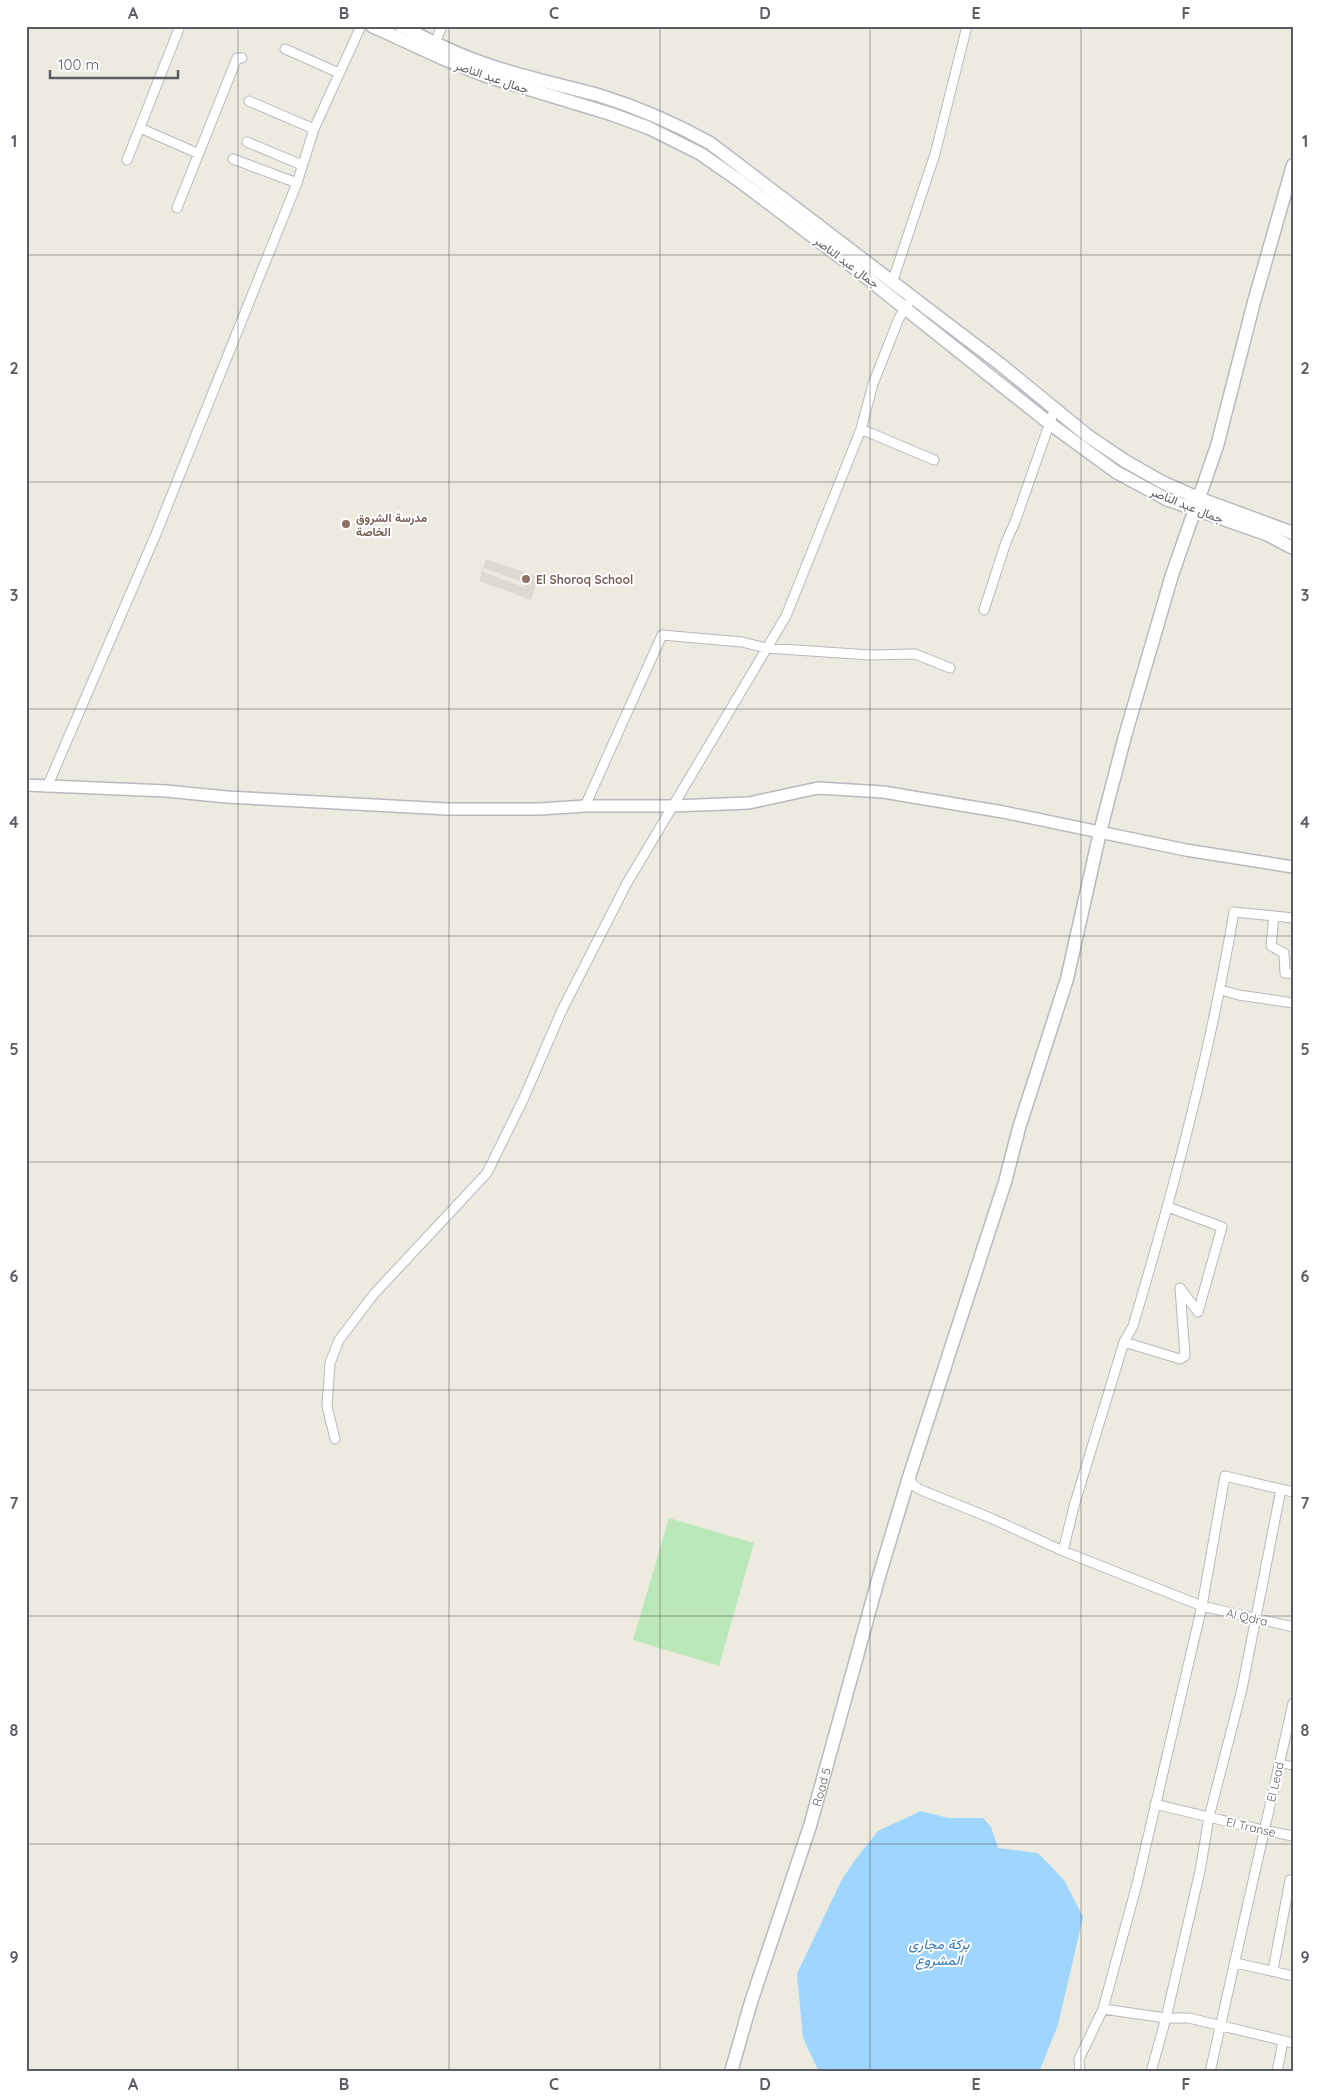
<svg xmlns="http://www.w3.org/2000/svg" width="1319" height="2098" font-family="Quicksand,Vazirmatn,sans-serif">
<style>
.education{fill:#ddd9cf;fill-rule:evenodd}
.green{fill:#bae8b9}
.water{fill:#9ed6ff}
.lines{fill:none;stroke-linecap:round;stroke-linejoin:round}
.pedestrian-casing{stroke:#b6b9be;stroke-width:9}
.minor-casing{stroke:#b6b9be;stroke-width:11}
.tertiary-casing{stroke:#b6b9be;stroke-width:14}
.secondary-casing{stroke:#b6bac0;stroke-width:15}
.pedestrian{stroke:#fff;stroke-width:7}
.minor{stroke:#fff;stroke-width:9}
.tertiary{stroke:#fff;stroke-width:11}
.secondary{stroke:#fff;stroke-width:12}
.grid{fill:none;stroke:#595d63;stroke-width:1;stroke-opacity:0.55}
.education-dot{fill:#8d6e63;stroke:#fff;stroke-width:2}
.labels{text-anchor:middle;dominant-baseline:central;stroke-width:4;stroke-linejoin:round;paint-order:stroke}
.street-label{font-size:12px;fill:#595d63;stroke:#fff}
.education-label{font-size:12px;font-weight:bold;fill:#785e54;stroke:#fff;text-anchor:start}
.water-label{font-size:14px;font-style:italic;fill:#3376b9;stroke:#fff}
.neatline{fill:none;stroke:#595d63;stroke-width:2}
.grid-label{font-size:16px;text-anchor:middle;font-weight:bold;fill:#595d63}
</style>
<rect width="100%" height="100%" fill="#edeae0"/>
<path class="education" d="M486,559L539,577L531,600L479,581ZM484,568L525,583L524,587L483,572Z"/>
<path class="green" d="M669,1518L754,1543L719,1666L633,1640Z"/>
<path class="water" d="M921,1811L948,1818H983L991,1827L998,1848L1038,1853L1064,1880L1083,1917L1058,2025L1039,2072H819L803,2038L797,1974L841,1881L855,1860L878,1831Z"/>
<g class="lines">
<g class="pedestrian-casing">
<path id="pedestrian" d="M1279,1763L1293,1766"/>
</g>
<g class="minor-casing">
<path id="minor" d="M435,43L442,26
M285,49L339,73
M249,101L314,129
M140,128L199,154
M247,142L302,165
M233,159L297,183
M127,160L180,26
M177,208L237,58H242
M892,283L935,154L967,26
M861,429L934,460
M984,610L1006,542L1015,522L1055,408
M47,787L156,534L297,183L314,129L361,26
M585,806L662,635L742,642L766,648L870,655L915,654L950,668
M1274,916L1293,918
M1221,990L1239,995L1293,1003
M1124,1342L1180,1359L1185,1356L1180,1288L1198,1312L1222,1227L1168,1207
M335,1439L327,1406L330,1363L339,1340L374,1294L487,1173L523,1100L562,1010L627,883L786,616L861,429L873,384L899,318L908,304
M909,1477L914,1486L921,1490L993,1519L1063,1551L1202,1606L1293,1627
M1063,1551L1074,1506L1124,1342L1133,1326C1174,1188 1210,1054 1234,912L1274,916L1271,946L1284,953L1285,973L1293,974
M1155,1804L1263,1830L1293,1836
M1236,1963L1293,1976
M1273,1970L1290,1880
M1103,2009L1166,2018H1189L1293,2043
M1080,2072L1079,2059L1103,2009L1137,1884L1202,1606L1225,1476L1293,1492
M1151,2072L1166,2018L1200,1871L1209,1817L1242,1689L1281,1489
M1210,2072L1293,1703
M1277,2072L1283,2041"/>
</g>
<g class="tertiary-casing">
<path id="tertiary" d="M26,785L166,791L227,797L447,809H540L585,806H673L749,803L818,788L883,792L1003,812L1186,850L1293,867"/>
</g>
<g class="secondary-casing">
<g id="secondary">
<path d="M372,26L444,59L486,76L611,114L649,128L701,154L741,182L852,266L1049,423L1116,472L1166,499L1266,534L1293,548"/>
<path d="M401,26C426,39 451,52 477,61C516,76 558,84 598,95C637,107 674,123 710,143L1000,364L1088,436L1125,461L1162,482L1198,498L1293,533"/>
<path id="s1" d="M731,2072L751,2002L810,1826L878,1580L909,1477L1005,1182L1019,1128L1067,979L1100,832L1125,736L1172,575L1217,446L1254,302L1293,165"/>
</g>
</g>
<use href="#pedestrian" class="pedestrian"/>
<use href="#minor" class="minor"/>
<use href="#tertiary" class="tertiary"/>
<use href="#secondary" class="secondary"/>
</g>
<path class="grid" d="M238,26V2072M449,26V2072M660,26V2072M870,26V2072M1081,26V2072M26,255H1293M26,482H1293M26,709H1293M26,936H1293M26,1162H1293M26,1390H1293M26,1616H1293M26,1844H1293"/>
<g class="education-dot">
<circle cx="346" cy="524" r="5"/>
<circle cx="526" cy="579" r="5"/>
</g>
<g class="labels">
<g class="street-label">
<text transform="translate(492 77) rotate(19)">جمال عبد الناصر</text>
<text transform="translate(847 262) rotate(37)">جمال عبد الناصر</text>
<text transform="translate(1187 505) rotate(22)">جمال عبد الناصر</text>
<text transform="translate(1247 1617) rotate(13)">Al Qdra</text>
<text transform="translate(1275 1782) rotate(-77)">El Lead</text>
<text stroke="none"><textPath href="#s1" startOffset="299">Road 5</textPath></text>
<text transform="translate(1251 1827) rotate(13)">El Transe</text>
</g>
<g class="education-label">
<text x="356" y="517">مدرسة الشروق<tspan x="356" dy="14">الخاصة</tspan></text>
<text x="536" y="579">El Shoroq School</text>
</g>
<g class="water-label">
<text x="939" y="1944">بركة مجارى<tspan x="939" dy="16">المشروع</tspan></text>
</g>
</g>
<rect width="1319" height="2098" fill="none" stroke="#ffffff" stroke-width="55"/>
<path d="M50 70v8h128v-8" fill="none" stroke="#595d63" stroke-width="2.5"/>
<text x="58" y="70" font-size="15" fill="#595d63" stroke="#ffffff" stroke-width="4" paint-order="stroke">100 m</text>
<rect x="28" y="28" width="1264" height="2042" class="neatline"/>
<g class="grid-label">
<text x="133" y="19">A</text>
<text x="344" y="19">B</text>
<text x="554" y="19">C</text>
<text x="765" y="19">D</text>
<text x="976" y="19">E</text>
<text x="1186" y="19">F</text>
<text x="14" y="147">1</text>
<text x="1305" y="147">1</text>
<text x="14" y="374">2</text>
<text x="1305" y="374">2</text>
<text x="14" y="601">3</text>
<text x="1305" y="601">3</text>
<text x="14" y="828">4</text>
<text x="1305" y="828">4</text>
<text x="14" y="1055">5</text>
<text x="1305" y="1055">5</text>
<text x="14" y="1282">6</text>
<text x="1305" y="1282">6</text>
<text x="14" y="1509">7</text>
<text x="1305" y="1509">7</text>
<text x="14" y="1736">8</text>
<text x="1305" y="1736">8</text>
<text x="14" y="1963">9</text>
<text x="1305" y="1963">9</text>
<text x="133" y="2090">A</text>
<text x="344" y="2090">B</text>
<text x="554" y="2090">C</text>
<text x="765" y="2090">D</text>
<text x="976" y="2090">E</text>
<text x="1186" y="2090">F</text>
</g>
</svg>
